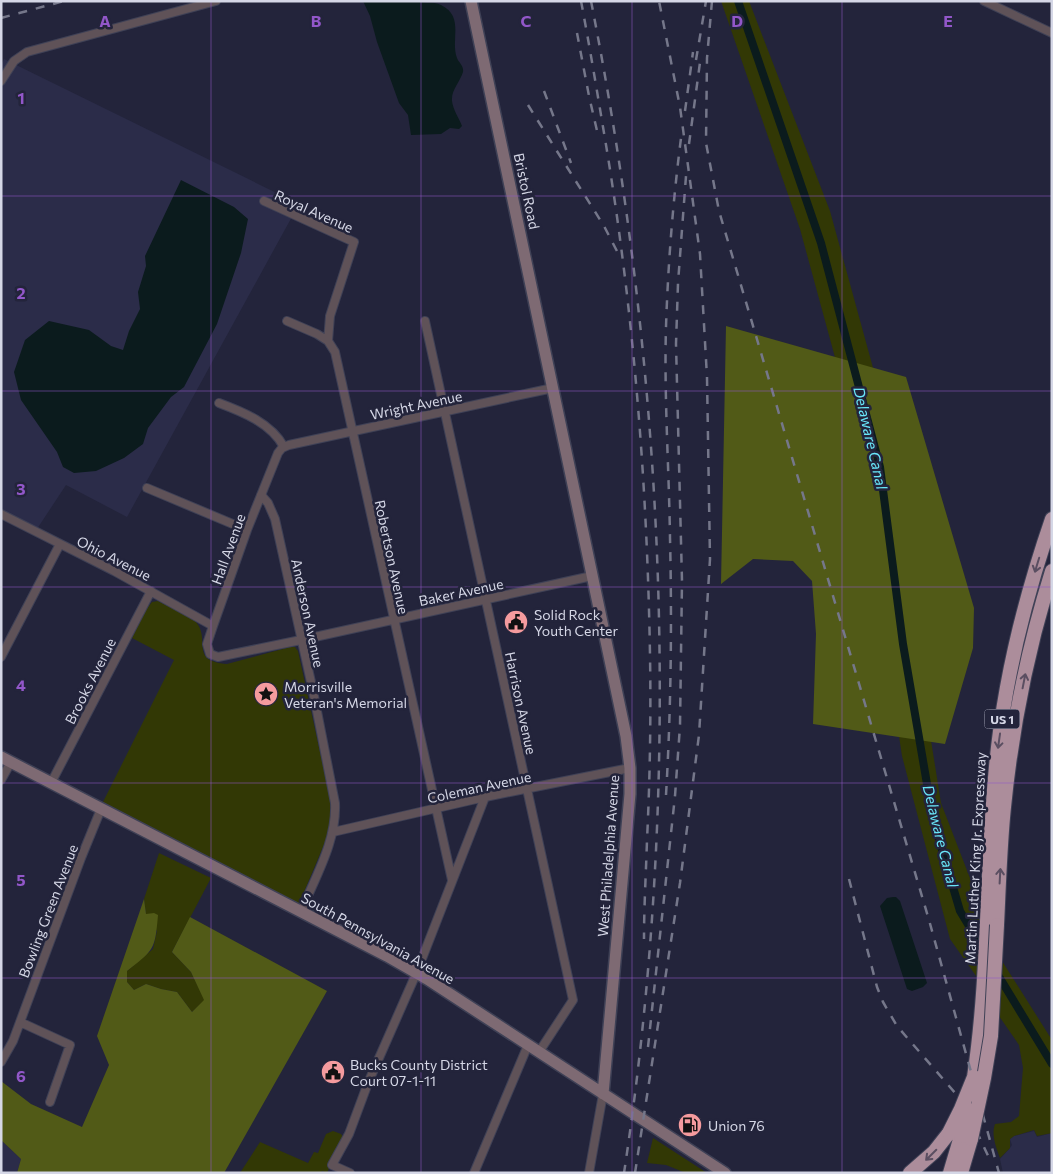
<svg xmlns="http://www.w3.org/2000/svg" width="1053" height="1174" font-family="Commissioner,sans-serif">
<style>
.built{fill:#2b2c49}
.green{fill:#323805}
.forest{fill:#515a17}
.water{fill:#0b1b1d}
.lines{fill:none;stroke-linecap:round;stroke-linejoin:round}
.canal{stroke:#0b1b1d;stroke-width:8}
.minor-casing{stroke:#3f4156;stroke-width:10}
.secondary-casing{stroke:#3f4156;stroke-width:14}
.motorway-casing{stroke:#3f4156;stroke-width:16}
.minor{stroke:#5f5258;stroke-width:8}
.secondary{stroke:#7e6a73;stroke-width:11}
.motorway{stroke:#ac8d9b;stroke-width:14}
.rail{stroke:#75778a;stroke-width:2.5;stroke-dasharray:9 9;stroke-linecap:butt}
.motorway-bridge-casing{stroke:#3f4156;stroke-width:16;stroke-linecap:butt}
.motorway-bridge{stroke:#ac8d9b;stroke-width:14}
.oneway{stroke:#5a4e61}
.grid{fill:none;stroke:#9257c9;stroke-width:1;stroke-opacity:0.55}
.labels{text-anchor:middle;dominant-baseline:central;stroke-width:5;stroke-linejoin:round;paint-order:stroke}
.shield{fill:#23243b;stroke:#a0a1b3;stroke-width:1}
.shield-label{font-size:12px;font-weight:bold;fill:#d5d7e6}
.street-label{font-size:14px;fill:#d5d7e6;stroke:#23243b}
.poi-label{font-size:14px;fill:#d5d7e6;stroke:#23243b;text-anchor:start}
.water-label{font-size:15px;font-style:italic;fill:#69e6f9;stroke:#23243b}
.grid-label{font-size:16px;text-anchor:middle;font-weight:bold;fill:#9257c9;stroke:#23243b;stroke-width:5;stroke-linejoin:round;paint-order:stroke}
</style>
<rect width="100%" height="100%" fill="#23243b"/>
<path class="built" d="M4,59L299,204L127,517L66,485L35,532L1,514V65Z
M1034,1131L1037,1137L1052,1133V1173H1003L1000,1159L1010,1148L1012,1145L1010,1139L1014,1136Z
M1,1140L21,1159L17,1173H1Z"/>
<path class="green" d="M721,1H749L830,211L875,375L902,559L941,803L1002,961L1052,1040V1133L1037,1136L1034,1130L1014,1136L1010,1139V1148L1000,1158C996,1147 991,1135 995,1124L1011,1122L1019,1116L1023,1068L1019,1045L999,1016L1000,1010L950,939L902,756L870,545L842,383L800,229Z
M158,601C168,607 189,614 196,622C211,640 189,661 227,664L290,647H295L298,651L330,798L332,816L328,835L299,904L103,802L174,660L132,638L145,611L152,602Z
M159,853L211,878L172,952L191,972L205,1000L192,1012L177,992L161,989L146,984L134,990L127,982V971L153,949L157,931L146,914L144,899Z
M333,1131L341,1134L343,1137L327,1173L322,1171L321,1173H240L260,1142L308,1163L314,1152L318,1153L326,1134Z
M653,1138L707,1173H686L666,1165L647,1163Z"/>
<path class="forest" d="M726,326L906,377L974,608L973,648L945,744L813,724L816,634L812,581L793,561L753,559L721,584Z
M144,899L146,914L154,913L158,915C155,950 154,950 127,971V982L134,990L146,984L161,989L177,992L192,1012L204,1000L191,972L172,952L190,917L327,991L224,1173H17L21,1159L1,1140V1081L31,1104L82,1127L109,1065L97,1036Z"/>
<path class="water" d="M363,1H414C423,4 433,1 441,5C465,17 450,39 457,58C459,63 464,66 463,72C460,82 451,90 452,101C453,110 459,118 462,126L459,129L450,128L441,134L411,135L408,115L399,103L377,42L370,16Z
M181,180L234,207L248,219L241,253L217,324L184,387L171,397L148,428L143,444L124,458L96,471L74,473L63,467L57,452L21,400L14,372L25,340L49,321L89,330L111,346L123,350L129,331L140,309L138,292L146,266L145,256Z
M893,897H896L900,901L927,983L923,987L912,991L907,989L880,906L887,898Z"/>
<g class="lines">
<path class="canal" d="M738,1L821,243L880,467L903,644L933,819L960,911L978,941
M998,975L1052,1064"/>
<g class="minor-casing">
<path id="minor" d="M984,1L1052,33
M1,81L14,61L27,52L216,1
M264,201L354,242L330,316L328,341L335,352L452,880
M287,321L317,334L328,341
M425,321L573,1000L539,1052
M553,388L289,445L282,448L278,453L247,530L213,626L207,644L210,654L218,657L301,640L592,576
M219,403C243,412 271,423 284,447
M147,488L247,530
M261,495L268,503L275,519L313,691L335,803C337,841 315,877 301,912
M1,514L114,571L213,626
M1,657L60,544
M1,780L11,762
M51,783L151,591
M333,832L485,797L630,768
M20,1022L70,1045L50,1102
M1,1062L13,1041L81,858L101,809
M350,1173L332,1165L349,1134L368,1083L416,974L485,797
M474,1173L528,1045
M589,1173L603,1094"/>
</g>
<g class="secondary-casing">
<path id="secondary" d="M471,1L626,736L630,768V794L603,1094
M1,757L387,956L427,979L725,1173"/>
</g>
<g class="motorway-casing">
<path id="motorway" d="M997,925C999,885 1000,846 1004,807C1012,727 1028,647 1052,571
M974,1077C989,978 986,877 995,778C1002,689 1023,603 1052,519
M910,1173L934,1152L949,1133
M950,1173L961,1136
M961,1173L971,1139"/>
</g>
<use href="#minor" class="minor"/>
<use href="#secondary" class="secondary"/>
<use href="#motorway" class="motorway"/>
<path class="rail" d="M581,1C589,43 596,85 603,127C633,302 647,478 650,655C651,716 650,778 647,840C646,873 644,906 644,939
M591,1C667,387 683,784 624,1173
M712,1L707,58L706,143L719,211L929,920L999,1173
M1,18L64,1
M577,33L589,96L598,135
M696,60L706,1
M544,91L571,163
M528,105L604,226L619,255
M685,111L693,52
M689,144L701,55
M666,795C671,709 672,624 670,538C669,468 664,397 666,327C668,264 673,201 681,138
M849,879L877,987L883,1002L897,1026L963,1102L990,1160
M648,1047L675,796L680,726L682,581L676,344L678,283L686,176
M635,1173L680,883L699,735L710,559L707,377L700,254L680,107L659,1"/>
<g class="motorway-bridge-casing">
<path id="motorway-bridge" d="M949,1133L961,1109L974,1077
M961,1136L967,1109
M971,1139L984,1078L991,1036L997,925"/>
</g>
<use href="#motorway-bridge" class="motorway-bridge"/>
</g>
<defs><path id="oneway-shaft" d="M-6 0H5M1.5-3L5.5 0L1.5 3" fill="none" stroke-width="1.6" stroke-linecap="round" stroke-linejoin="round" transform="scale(1.25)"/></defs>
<g class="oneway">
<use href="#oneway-shaft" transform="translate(1037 565) rotate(107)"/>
<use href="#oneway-shaft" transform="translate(1024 681) rotate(-79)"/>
<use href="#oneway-shaft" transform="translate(999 741) rotate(98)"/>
<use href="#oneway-shaft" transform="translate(1000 876) rotate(-87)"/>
<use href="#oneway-shaft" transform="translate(931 1155) rotate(135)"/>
</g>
<path class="grid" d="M211,1V1173M421,1V1173M632,1V1173M842,1V1173M1,196H1052M1,391H1052M1,587H1052M1,783H1052M1,978H1052"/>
<defs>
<g id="civic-disc" transform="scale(1.25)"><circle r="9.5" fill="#f59b9e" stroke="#23243b"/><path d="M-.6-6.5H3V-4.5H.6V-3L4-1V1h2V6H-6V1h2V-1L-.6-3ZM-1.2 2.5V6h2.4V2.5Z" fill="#111"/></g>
<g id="sight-disc" transform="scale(1.25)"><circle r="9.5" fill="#f59b9e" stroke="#23243b"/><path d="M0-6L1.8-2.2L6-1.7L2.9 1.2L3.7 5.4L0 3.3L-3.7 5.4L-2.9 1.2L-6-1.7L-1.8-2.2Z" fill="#111"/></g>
<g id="fuel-disc" transform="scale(1.25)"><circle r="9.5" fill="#f59b9e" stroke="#23243b"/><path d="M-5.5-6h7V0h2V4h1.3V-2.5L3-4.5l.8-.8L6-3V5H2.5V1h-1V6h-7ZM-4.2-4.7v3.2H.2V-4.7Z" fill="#111"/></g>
</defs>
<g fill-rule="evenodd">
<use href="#civic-disc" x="516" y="622"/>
<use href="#sight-disc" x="266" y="694"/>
<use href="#civic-disc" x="333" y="1072"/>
<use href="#fuel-disc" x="690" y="1125"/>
</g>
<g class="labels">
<rect class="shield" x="984.5" y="709.5" width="35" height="19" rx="4"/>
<g class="shield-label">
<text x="1002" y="719">US 1</text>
</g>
<g class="street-label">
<text transform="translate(527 191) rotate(78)">Bristol Road</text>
<text transform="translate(314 211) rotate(24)">Royal Avenue</text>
<text transform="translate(416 405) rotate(-12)">Wright Avenue</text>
<text transform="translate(228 549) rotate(-70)">Hall Avenue</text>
<text transform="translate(392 557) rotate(78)">Robertson Avenue</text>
<text transform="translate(114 558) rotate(27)">Ohio Avenue</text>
<text transform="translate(461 592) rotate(-12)">Baker Avenue</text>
<text transform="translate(308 613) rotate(78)">Anderson Avenue</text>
<text transform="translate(90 681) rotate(-63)">Brooks Avenue</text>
<text transform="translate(521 703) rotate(78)">Harrison Avenue</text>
<text transform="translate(479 787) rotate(-12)">Coleman Avenue</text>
<text transform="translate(608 856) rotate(-86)">West Philadelphia Avenue</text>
<text transform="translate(975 858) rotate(-87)">Martin Luther King Jr. Expressway</text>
<text transform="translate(48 911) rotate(-69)">Bowling Green Avenue</text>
<text transform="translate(378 938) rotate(29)">South Pennsylvania Avenue</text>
</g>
<g class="poi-label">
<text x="534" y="614">Solid Rock<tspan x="534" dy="16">Youth Center</tspan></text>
<text x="284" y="686">Morrisville<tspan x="284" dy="16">Veteran's Memorial</tspan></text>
<text x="350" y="1064">Bucks County District<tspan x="350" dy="16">Court 07-1-11</tspan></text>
<text x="708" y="1125">Union 76</text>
</g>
<g class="water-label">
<text transform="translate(871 438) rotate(77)">Delaware Canal</text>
<text transform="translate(941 836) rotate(76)">Delaware Canal</text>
</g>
</g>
<g class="grid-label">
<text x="105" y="27">A</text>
<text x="316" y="27">B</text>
<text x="526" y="27">C</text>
<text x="737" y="27">D</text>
<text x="948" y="27">E</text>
<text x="21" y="104">1</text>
<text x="21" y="299">2</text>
<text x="21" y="495">3</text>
<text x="21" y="691">4</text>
<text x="21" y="886">5</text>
<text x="21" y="1082">6</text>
</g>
<rect width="1053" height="1174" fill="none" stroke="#d5d7e6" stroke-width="5"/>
</svg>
